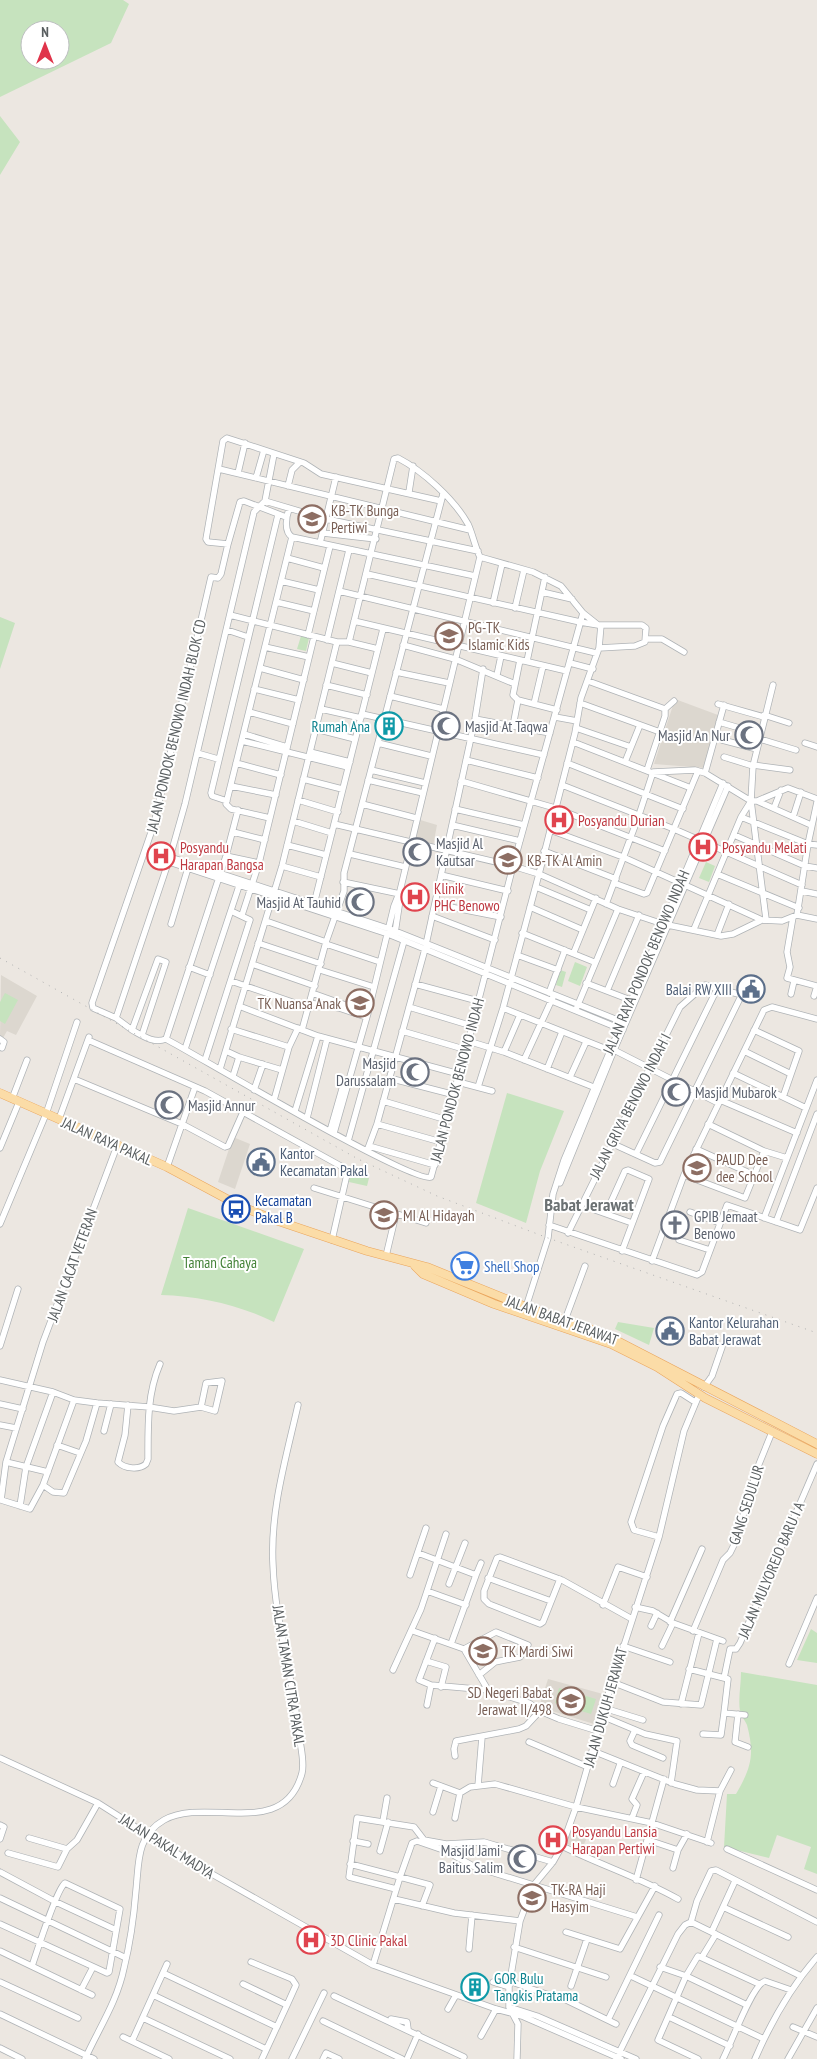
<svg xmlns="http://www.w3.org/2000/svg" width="817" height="2059" font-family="'PT Sans Narrow',sans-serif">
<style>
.education{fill:#dcd7cf}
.green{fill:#c6e3be;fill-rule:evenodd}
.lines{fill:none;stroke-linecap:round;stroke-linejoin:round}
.minor-casing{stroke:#afb3b6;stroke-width:7}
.major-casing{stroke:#eaa55c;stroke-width:9}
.minor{stroke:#fff;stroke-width:5.5}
.major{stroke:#fbdca7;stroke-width:8}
.rail{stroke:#b0b1b1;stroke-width:1;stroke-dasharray:1 6;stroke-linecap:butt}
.labels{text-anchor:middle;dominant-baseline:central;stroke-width:4;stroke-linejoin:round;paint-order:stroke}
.education-label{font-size:15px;fill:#785e54;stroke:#fff;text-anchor:start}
.street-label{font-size:15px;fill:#5a5f61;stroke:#fff}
.culture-label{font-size:15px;fill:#0d838f;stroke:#fff;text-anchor:end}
.worship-label{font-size:15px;fill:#5b616d;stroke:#fff;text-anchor:start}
.health-label{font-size:15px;fill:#be3a42;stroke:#fff;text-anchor:start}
.service-label{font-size:15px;fill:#4e5e75;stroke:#fff;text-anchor:start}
.transit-label{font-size:15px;fill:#164399;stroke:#fff;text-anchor:start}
.park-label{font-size:15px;fill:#448238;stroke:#fff}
.shop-label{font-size:15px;fill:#366cbe;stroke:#fff;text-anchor:start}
.quarter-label{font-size:18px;font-weight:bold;fill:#6b7173;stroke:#fff}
</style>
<rect width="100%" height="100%" fill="#ece7e1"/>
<path class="education" d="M675,699L718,715L705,768L654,764Z
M417,819L437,825L433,846L411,840Z
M1,975L37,996L16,1035L7,1031L3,1038L0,1037Z
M233,1137L250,1144L235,1189L218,1182Z
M548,1679L603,1694L594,1724L539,1707Z
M570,1828L588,1835L581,1851L564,1842Z"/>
<path class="green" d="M0,0H123L129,4L111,43L0,97ZM30,30H60V60H30Z
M0,116L20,142L0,175Z
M0,617L15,623L0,669Z
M301,636L309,638L306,651L297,649Z
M706,862L715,866L709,882L699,878Z
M575,962L587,967L580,986L568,981Z
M560,970L566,972L562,987L556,985Z
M5,993L18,1000L5,1024L0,1021V1002Z
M507,1093L564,1111L540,1171L526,1223L476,1203Z
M351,1173L369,1178L367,1186L349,1182Z
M188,1208L304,1249L274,1322C239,1305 200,1296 161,1295Z
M618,1322L654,1328L649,1345L615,1329Z
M811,1629L817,1633V1663L797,1660Z
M741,1672L817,1685V1874L804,1869L811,1847L777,1835L769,1858L724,1847L727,1794H736C751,1768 755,1755 747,1725C745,1720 741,1716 740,1711C738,1699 741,1685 741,1672Z
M559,1688L596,1699L591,1714L555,1703Z"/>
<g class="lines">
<g class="minor-casing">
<path id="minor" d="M219,469L470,530
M238,473L245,443
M256,478L264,450
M288,486L292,470L300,462
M409,492L413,466
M265,501L326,519L478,551
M289,509C286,517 284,532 292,537
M323,533L376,539
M292,537L475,576
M320,543L336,477
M228,544L240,502L244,501L286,517
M287,558L324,568
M367,574L580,622L598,625H642L646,628L645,642L635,646L599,648
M281,581L319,590
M339,591L596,653
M542,592L572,599
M276,602L314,611
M493,603L502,564
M515,608L524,570
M230,615L337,642H349L378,649
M354,621L567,671
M227,630L248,637
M308,635L330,546
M646,639H662L684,652
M327,640L349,550
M349,642L394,459L398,458C423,471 454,499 468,524C473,535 475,547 480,557L533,572L561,586L583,613L598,625
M403,645L455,659L515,684
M265,647L309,657
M527,661L545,577
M332,663L372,673
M570,663L593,669
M260,668L304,680
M396,672L449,683
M497,675L501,656
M588,681L665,709
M326,685L367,695
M254,689L299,700
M390,696L443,709
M518,700L513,695L520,660
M518,700L557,710
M580,703L660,732
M534,704L543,666
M718,704L764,717
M321,709L361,718
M665,709L674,701
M249,712L293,724
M362,714L544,755
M764,715L789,723
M555,717L577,721
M475,719L550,733
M719,722L760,734
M513,726L518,700
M576,728L631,747
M316,729L355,739
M244,734L287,747
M760,739L796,750
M722,740L757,749
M242,741L348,767
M573,742L691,788
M378,743L431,756
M805,743L817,747
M310,752L350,762
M197,753L218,759
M724,757L753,766
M466,760L538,778
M625,762L640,725
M236,763L281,775
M567,763L683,809
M753,765L790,770
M371,770L425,783
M647,770L665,716V709
M705,773L724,705
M303,779L342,789
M368,780L423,793
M461,781L555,808L665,851
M562,785L674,829L802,885
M231,786L276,795
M298,800L338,812
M227,801L212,796L211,793L278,515
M751,801H757L811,825
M757,801L788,788L817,799
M362,804L416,818
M774,808L781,790
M455,809L524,825
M741,817L808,844L817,845
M793,817L801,792
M270,818L231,809L226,804L292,537
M293,821L332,833
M334,824L513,866L539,874L618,909L663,924L721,936L733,934L762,920L782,921L797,915L808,844L817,802
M452,825L520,841
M550,830L623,857L762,920
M233,832L265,840
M734,835L805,866L817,868
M287,845L326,855
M544,851L616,879
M350,854L405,867
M226,856L259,863
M170,857L390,929L625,1023
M169,862L388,934L623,1030
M282,866L321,877
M717,874L799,908
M441,875L508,891
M343,882L400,894
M614,883L644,894L647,893L698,771
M536,887L591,910
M802,891L817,894
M435,904L501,917
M606,904L639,815L653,772L695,770L705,773L751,801
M530,907L583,930
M313,908L383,629
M242,915L259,863L314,637
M797,915L817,919
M432,916L495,940
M793,917L787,952L790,967L787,978L817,986
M766,919L751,801L753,766L773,685
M266,921L326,942
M171,924L188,868
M694,929L741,817L751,801
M395,933L401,893
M522,933L594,962
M717,935L729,904
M258,943L321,964
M326,944L380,962
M574,952L596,898
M517,955L558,970
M252,964L315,986
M189,967L210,975
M320,970L374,987
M231,981L307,1007
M586,983L633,1001
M415,984L478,1001
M607,991L639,915
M312,993L368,1013
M549,993L565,950
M791,994L794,981
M814,996L817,986
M309,1003L339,1008L366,1017
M239,1006L318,1036L459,1074
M409,1007L472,1026
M577,1007L618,909
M503,1008L609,1050H614L718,1103
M116,1018L93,1008L92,1003L154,824L211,577L218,578L221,574L228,544L208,542L206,539L223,441L227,438L304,463L321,474L441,501
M231,1029L289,1047
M132,1030L116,1018L170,857L185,804L254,512L265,501L274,454
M302,1030L326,942L344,891V873L443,494
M754,1030L799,1051L783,1097
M402,1031L467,1050
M142,1035L166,962L158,959L132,1030C143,1036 154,1044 166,1039
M0,1039L4,1042L2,1048
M166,1039C198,1056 414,1185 431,1177L459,1074L464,1064L472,1026L513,866L583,613
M166,1039L226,856L238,810
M88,1040L205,1091L348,1170L332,1240
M468,1041L504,1052L596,1088
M185,1049L240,883
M226,1051L239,1057L233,1076
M744,1051L791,1074
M504,1052L520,1015
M239,1057L282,1070
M205,1060L250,920L231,911
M524,1060L553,997
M220,1069L282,866L337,642
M547,1069L562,1032
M733,1073L806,1108
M570,1077L586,1042
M389,1078L455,1095
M74,1079L182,1124L225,1147L228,1146L243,1112
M458,1082L492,1091
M478,1087L503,1008L539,874L575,733L581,698L599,648L601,625
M254,1090L263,1064
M12,1099L27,1060
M274,1100L289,1047L298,1028
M720,1100L797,1133
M383,1101L447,1120
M295,1111L318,1036
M307,1118L327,1039
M59,1119L89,1037
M377,1124L441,1142
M708,1124L764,1151L787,1158
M330,1131L344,1082
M334,1133L368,1013L394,906L400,891L480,557
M348,1141L404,941
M611,1143L655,1163L660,1162L746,986
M369,1146L435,1165
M0,1148L19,1102
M696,1149L754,1175
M367,1151L377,1124L425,949L475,719L483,669
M636,1154L718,987
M167,1167L195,1087
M684,1175L745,1198L764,1151
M560,1183L614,1050L728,786
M314,1188L426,1223
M595,1210L632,1223
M690,1212L720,1223
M606,1213L625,1171L628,1170L649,1179L622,1251
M764,1218L817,1080
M776,1222L817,1114
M0,1224L46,1114L77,1022
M549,1225L697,1275L702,1272L727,1205L800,1230L817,1188
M568,1233L680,1007L705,985L742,995
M679,1240L710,1250
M386,1256L396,1214
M652,1261L684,1175L764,1010L772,1007L817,1019
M526,1307L548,1238L553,1194L564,1160L723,783
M565,1320L585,1266
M0,1346L18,1289
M0,1380L53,1392L74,1400L97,1403L149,1407L174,1411L201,1407L206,1383L222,1381L215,1411L201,1407
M704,1387L712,1376L722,1347
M97,1403L86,1441L64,1493L53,1492L43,1485L30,1509L1,1500L6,1462L43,1342L117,1146
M0,1404L23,1409
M128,1405L125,1435L118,1462C125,1469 139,1470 146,1464L148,1459C148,1426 147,1394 160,1364
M0,1425L16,1428
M104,1431L111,1404
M57,1445L80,1453
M6,1462L48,1472
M43,1485L74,1400
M20,1506L26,1467L53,1392
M659,1537L634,1530L631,1522L663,1426L677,1394L681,1393L695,1402
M418,1553L476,1575L451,1644
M410,1575L426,1528
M476,1575L481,1563
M488,1578L551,1601
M560,1579L543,1622L540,1624L489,1604L484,1599V1591L497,1558L500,1557L562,1580L632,1619
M449,1584L465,1543
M427,1591L466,1605
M603,1605L618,1567L647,1577
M635,1607L653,1611L673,1623L723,1641
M670,1622L702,1549
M651,1626L657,1613
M413,1631L464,1649L488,1690L529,1703L540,1711L559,1719L598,1731
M693,1631L723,1560L730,1553L734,1545L757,1469L772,1432
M623,1646L670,1662
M662,1646L673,1623
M464,1649L496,1632L528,1645L520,1657L495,1662L479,1675
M426,1661L446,1667L441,1687
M789,1664L817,1598
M689,1669L728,1679L724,1713L745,1715
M393,1670L421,1609L446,1534
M724,1678L730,1649H736L740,1643L817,1464
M612,1682L663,1702L701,1705L717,1639
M431,1685L419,1680L435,1638
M681,1704L699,1633
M427,1705L431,1685L488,1690
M604,1708L643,1720
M738,1714L735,1742L748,1747
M602,1716L645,1734L677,1741L671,1783
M635,1730L630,1741L632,1745L663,1758
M703,1734L721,1735L724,1713
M529,1742L588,1767
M593,1751L675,1784L697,1790L720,1791L731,1770
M455,1756L454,1749L456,1741L519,1729L526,1726L540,1711
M0,1758L98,1803L189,1861L373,1965L496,2009L522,2016L621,2059
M433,1783L460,1793L470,1787L495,1784L576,1807L652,1823L711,1843
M613,1784L620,1764
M478,1786L482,1737
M433,1812L441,1786
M455,1818L460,1793
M632,1818L637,1805L632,1799L644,1772
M383,1821L387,1798
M0,1825L4,1827L0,1839
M29,1838L67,1849
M648,1840L678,1850L687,1834
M353,1841L368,1844
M707,1842L720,1791
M446,1844V1851L475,1867L637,1917
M562,1846C600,1865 641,1878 678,1899
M727,1849L817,1890
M380,1851L388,1822
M8,1853L58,1867L67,1849L77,1840L98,1803
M350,1864L400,1877L373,1965
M673,1868L678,1850
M0,1872L56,1902L116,1930
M636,1880L664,1779
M396,1889L349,1877L357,1818L414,1827L424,1840L446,1844L484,1842L553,1862
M0,1898L126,1958
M394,1899L454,1913L520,1921
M422,1906L430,1885L400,1877L412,1843L417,1841L446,1851
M723,1907L788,1937
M691,1922L801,1976
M0,1924L107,1973L109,1972L120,1909L65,1883C56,1890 37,1952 32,1966
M712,1931L735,1881
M566,1932L620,1949L655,1886
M514,1947L606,1977
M469,1949L472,1915
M0,1951L92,1995
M702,1957L716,1934
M660,1967L686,1976L747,2005
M163,1973L277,2027
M631,1976L764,2039
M509,1981L549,1995
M0,1982L78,2018
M493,1982L509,1987
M243,1984L287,2005L296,1985L292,1979L251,1962
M571,1986L587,1939
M81,1990L93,1967
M153,1995L266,2049
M334,1996L464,2057
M558,1996L616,2024
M509,2007L537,2016L636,2059
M448,2009L456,1995
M0,2014L94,2059
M669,2017L730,2046
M143,2018L230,2059
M391,2019L407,2022L408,2029
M608,2020L659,1915
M323,2021L402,2059
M793,2027L817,2037
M481,2036L496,2009
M123,2037L169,2059
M132,2041L167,1964
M0,2048L22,2059
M85,2059C99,2028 117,2002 124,1968C130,1944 134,1915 136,1890C139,1863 136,1836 164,1820C207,1796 284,1841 302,1773C305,1762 300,1745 299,1734C293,1677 275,1622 273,1565C270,1511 286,1458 298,1405
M262,2059L287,2005
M292,2059L324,1993
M323,2059L326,2053L339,2059
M407,2059L418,2034
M517,2059L518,2024L509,2007V1987L520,1921L533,1886L553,1862L562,1846L576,1807L609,1692L659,1537L684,1431L699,1395
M616,2059L678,1934L685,1925L691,1922L697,1901L711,1871L716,1870L817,1922
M698,2059L658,2040L686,1976L698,1956L759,1984
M723,2059C731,2044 752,1985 765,1981L791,1990
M755,2059C771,2022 790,1988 817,1957
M788,2059L817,2008"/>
</g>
<g class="major-casing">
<path id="major" d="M0,1093L167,1167L240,1206L275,1220L367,1251L427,1267L526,1307L602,1333L817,1444
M415,1266L423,1274L494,1304L611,1344L657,1367L705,1398L817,1454"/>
</g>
<use href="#minor" class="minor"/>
<use href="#major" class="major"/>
<path class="rail" d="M0,958L358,1159L437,1196L548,1238L817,1333"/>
</g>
<defs>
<g id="school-ring" transform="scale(1.4375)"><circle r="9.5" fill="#fff" stroke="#8d6e63" stroke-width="1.5"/><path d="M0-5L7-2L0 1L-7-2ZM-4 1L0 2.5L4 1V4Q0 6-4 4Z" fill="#8d6e63"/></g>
<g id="building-ring" transform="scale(1.4375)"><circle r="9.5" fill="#fff" stroke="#0f9aa8" stroke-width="1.5"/><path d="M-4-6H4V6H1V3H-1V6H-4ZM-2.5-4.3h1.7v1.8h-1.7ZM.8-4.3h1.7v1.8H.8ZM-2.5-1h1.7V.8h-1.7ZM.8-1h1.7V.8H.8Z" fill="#0f9aa8"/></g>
<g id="mosque-ring" transform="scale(1.4375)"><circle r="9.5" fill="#fff" stroke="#6b7280" stroke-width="1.5"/><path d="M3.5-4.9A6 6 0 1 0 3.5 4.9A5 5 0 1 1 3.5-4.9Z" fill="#6b7280"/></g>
<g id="hospital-ring" transform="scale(1.4375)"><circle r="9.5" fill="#fff" stroke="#e0444e" stroke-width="1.5"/><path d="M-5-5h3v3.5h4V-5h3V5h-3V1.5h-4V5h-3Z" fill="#e0444e"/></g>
<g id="civic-ring" transform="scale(1.4375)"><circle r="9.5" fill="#fff" stroke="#5c6f8a" stroke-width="1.5"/><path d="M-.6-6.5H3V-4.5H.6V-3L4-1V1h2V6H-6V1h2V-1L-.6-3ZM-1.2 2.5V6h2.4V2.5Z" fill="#5c6f8a"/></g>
<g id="bus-ring" transform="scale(1.4375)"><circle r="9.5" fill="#fff" stroke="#1a4fb4" stroke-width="1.5"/><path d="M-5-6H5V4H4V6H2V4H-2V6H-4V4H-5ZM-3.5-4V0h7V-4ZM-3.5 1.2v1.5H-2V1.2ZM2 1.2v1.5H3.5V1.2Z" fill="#1a4fb4"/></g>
<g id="church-ring" transform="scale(1.4375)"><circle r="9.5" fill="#fff" stroke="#6b7280" stroke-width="1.5"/><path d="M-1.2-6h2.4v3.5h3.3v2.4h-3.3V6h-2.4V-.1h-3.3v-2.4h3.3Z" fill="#6b7280"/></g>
<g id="supermarket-ring" transform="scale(1.4375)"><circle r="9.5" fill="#fff" stroke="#3f7fe0" stroke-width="1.5"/><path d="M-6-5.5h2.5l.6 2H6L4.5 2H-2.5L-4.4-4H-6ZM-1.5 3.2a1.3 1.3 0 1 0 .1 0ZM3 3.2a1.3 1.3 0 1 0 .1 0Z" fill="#3f7fe0"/></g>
</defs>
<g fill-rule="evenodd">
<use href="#school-ring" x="312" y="519"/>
<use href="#school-ring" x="449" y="636"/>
<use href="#building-ring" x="389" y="726"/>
<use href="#mosque-ring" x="446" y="726"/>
<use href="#mosque-ring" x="749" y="735"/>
<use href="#hospital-ring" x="559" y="820"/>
<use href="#hospital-ring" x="703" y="847"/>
<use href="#mosque-ring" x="417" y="852"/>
<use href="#hospital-ring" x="161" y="856"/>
<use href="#school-ring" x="508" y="860"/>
<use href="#hospital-ring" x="415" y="897"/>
<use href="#mosque-ring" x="360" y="902"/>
<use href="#civic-ring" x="751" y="989"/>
<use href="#school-ring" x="360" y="1003"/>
<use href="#mosque-ring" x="415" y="1072"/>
<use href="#mosque-ring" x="676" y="1092"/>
<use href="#mosque-ring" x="169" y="1105"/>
<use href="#civic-ring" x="261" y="1162"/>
<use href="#school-ring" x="697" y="1168"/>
<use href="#bus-ring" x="236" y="1209"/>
<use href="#school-ring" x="384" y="1215"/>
<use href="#church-ring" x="675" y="1225"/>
<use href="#supermarket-ring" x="465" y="1266"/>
<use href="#civic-ring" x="670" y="1331"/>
<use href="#school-ring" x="483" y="1651"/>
<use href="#school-ring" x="571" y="1701"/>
<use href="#hospital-ring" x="553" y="1840"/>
<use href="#mosque-ring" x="522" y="1859"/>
<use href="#school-ring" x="532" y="1898"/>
<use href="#hospital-ring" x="311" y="1940"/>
<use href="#building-ring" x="475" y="1987"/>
</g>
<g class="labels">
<g class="education-label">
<text x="331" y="510">KB-TK Bunga<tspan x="331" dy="17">Pertiwi</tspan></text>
<text x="468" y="627">PG-TK<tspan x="468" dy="17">Islamic Kids</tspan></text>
<text x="527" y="860">KB-TK Al Amin</text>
<text x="341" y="1003" text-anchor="end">TK Nuansa Anak</text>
<text x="716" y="1159">PAUD Dee<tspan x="716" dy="17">dee School</tspan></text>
<text x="403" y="1215">MI Al Hidayah</text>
<text x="502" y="1651">TK Mardi Siwi</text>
<text x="552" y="1692" text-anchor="end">SD Negeri Babat<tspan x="552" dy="17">Jerawat II/498</tspan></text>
<text x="551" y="1889">TK-RA Haji<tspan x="551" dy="17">Hasyim</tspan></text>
</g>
<g class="street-label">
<text transform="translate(176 726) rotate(-77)">JALAN PONDOK BENOWO INDAH BLOK CD</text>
<text transform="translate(646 962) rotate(-67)">JALAN RAYA PONDOK BENOWO INDAH</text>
<text transform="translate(457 1080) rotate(-75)">JALAN PONDOK BENOWO INDAH</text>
<text transform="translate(630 1106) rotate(-63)">JALAN GRIYA BENOWO INDAH I</text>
<text transform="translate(107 1141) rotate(24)">JALAN RAYA PAKAL</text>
<text transform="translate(72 1265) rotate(-70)">JALAN CACAT VETERAN</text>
<text transform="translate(562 1320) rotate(20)">JALAN BABAT JERAWAT</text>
<text transform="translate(746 1505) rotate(-72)">GANG SEDULUR</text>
<text transform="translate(771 1570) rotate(-67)">JALAN MULYOREJO BARU I A</text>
<text transform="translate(289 1676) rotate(81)">JALAN TAMAN CITRA PAKAL</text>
<text transform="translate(605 1707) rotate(-74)">JALAN DUKUH JERAWAT</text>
<text transform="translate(167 1846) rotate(32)">JALAN PAKAL MADYA</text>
</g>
<g class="culture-label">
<text x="370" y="726">Rumah Ana</text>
<text x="494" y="1978" text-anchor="start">GOR Bulu<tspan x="494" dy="17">Tangkis Pratama</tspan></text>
</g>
<g class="worship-label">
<text x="465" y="726">Masjid At Taqwa</text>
<text x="730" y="735" text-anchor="end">Masjid An Nur</text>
<text x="436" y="843">Masjid Al<tspan x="436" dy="17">Kautsar</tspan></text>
<text x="341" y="902" text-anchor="end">Masjid At Tauhid</text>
<text x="396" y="1063" text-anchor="end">Masjid<tspan x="396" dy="17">Darussalam</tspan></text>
<text x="695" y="1092">Masjid Mubarok</text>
<text x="188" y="1105">Masjid Annur</text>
<text x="694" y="1216">GPIB Jemaat<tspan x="694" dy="17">Benowo</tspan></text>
<text x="503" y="1850" text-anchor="end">Masjid Jami'<tspan x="503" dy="17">Baitus Salim</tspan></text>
</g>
<g class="health-label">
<text x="578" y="820">Posyandu Durian</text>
<text x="180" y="847">Posyandu<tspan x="180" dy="17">Harapan Bangsa</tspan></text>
<text x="722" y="847">Posyandu Melati</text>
<text x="434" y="888">Klinik<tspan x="434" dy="17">PHC Benowo</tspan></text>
<text x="572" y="1831">Posyandu Lansia<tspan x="572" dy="17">Harapan Pertiwi</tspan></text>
<text x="330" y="1940">3D Clinic Pakal</text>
</g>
<g class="service-label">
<text x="732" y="989" text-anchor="end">Balai RW XIII</text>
<text x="280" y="1153">Kantor<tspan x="280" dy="17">Kecamatan Pakal</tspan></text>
<text x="689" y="1322">Kantor Kelurahan<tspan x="689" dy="17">Babat Jerawat</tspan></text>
</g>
<g class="transit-label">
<text x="255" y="1200">Kecamatan<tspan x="255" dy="17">Pakal B</tspan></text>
</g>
<g class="park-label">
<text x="220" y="1262">Taman Cahaya</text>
</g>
<g class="shop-label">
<text x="484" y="1266">Shell Shop</text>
</g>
<g class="quarter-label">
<text x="589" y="1204">Babat Jerawat</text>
</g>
</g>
<g transform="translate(45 45)"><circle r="24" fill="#ffffff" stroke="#bdbfc0"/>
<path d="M0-4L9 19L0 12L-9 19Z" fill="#e0334a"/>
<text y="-8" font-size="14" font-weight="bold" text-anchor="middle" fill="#5a5f61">N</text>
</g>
</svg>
